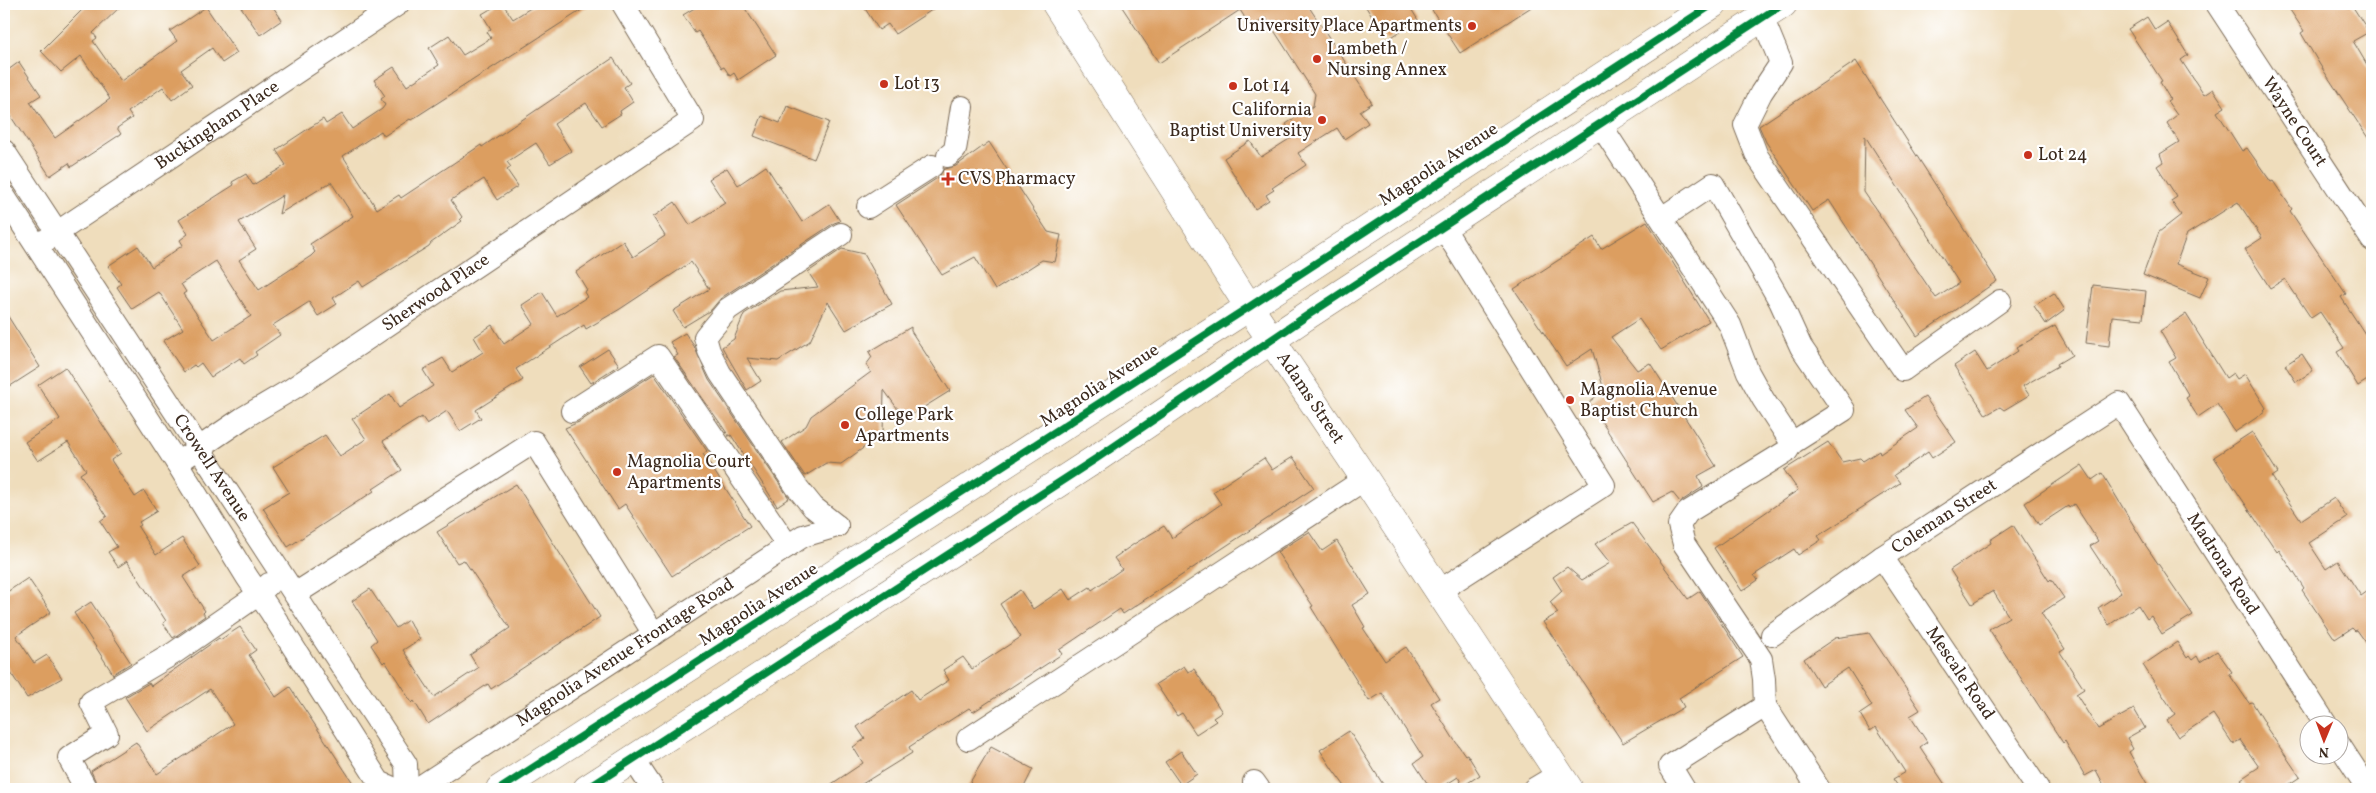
<svg xmlns="http://www.w3.org/2000/svg" width="2376" height="793" font-family="Vollkorn,serif">
<style>
.building{fill:#dc9e61;fill-rule:evenodd}
.lines{fill:none;stroke-linecap:round;stroke-linejoin:round}
.minor-casing{stroke:#7a6955;stroke-width:24}
.major-casing{stroke:#7a6955;stroke-width:29}
.minor{stroke:#fff;stroke-width:22}
.major{stroke:#fff;stroke-width:28}
.cycleway-casing{stroke:#fff;stroke-width:11}
.cycleway{stroke:#00873e;stroke-width:8}
.poi-dot{fill:#c8321e;stroke:#fff;stroke-width:2}
.labels{text-anchor:middle;dominant-baseline:central;stroke-width:4.5;stroke-linejoin:round;paint-order:stroke}
.poi-label{font-size:18px;fill:#3b2a1e;stroke:#fff;text-anchor:start}
.street-label{font-size:18px;fill:#3b2a1e;stroke:#fff}
</style>
<rect width="100%" height="100%" fill="#fff"/>
<filter id="ink" filterUnits="userSpaceOnUse"><feTurbulence type="fractalNoise" baseFrequency=".02" numOctaves="2"/><feDisplacementMap in="SourceGraphic" scale="10" xChannelSelector="R" yChannelSelector="G"/><feConvolveMatrix kernelMatrix="1 2 1 2 8 2 1 2 1" color-interpolation-filters="sRGB"/></filter>
<filter id="wash" filterUnits="userSpaceOnUse"><feTurbulence type="fractalNoise" baseFrequency=".0096" numOctaves="4" result="noise"/><feDisplacementMap in="SourceGraphic" scale="20" xChannelSelector="R" yChannelSelector="G"/><feGaussianBlur stdDeviation="1.12" result="paint"/><feColorMatrix in="noise" values="0 0 0 0 0 0 0 0 0 0 0 0 0 0 0 0 0 1.4 0 .05"/><feComposite in="paint" operator="in"/></filter>
<g filter="url(#wash)">
<rect width="100%" height="100%" fill="#efddbc"/>
<g id="blocks">
<path class="building" d="M88,4H123L93,33L97,38L93,41L121,81L177,41L170,31L206,7L237,53L222,63L212,48L181,70L192,85L172,100L163,87L128,112L132,118L117,128L121,134L71,167L69,163L50,176L4,106V73L19,62L41,95L30,102L55,138L110,99L81,56L61,72L41,51Z
M239,4H271L282,20L260,35Z
M499,4H503L513,19L537,4H591L411,120L410,119L384,136L381,131L343,156L377,209L399,195L401,198L481,145L482,147L613,58L630,83L624,87L633,102L620,111L621,114L602,126L586,103L554,124L571,151L550,164L536,143L507,162L511,167L507,170L518,186L497,200L484,179L451,200L462,217L460,219L462,221L431,243L429,246L363,287L359,281L333,298L337,304L318,316L309,302L273,325L280,335L255,352L257,355L244,364L240,358L211,377L201,363L196,367L194,365L184,372L163,341L183,329L159,292L132,309L117,287L121,284L108,266L138,246L152,267L183,245L180,240L188,234L179,220L234,185L232,182L246,174L253,185L286,165L276,150L323,119L326,124L342,114L352,129L382,109L385,105L381,99L385,96L374,80L394,67L407,86L439,65L429,48L449,35L463,55L491,38L487,32L491,29L482,14ZM331,182L353,216L310,244L315,252L311,256L259,290L239,260L256,249L239,222L283,195L279,214ZM216,261L251,316L214,340L183,294L186,292L181,284Z
M701,4H742L776,55L738,80L734,73L730,76L724,67L722,68L698,31L695,33L683,15Z
M862,4H941L895,34L888,24L879,30Z
M1120,4H1307L1372,103L1360,111L1368,123L1344,139L1337,128L1298,153L1306,165L1272,188L1274,190L1266,195L1269,200L1255,209L1224,158L1250,141L1261,157L1294,136L1286,124L1313,106L1315,94L1266,18L1251,27L1240,10L1159,63Z
M1364,4H1408L1418,20L1387,40Z
M1441,4H1536L1460,53L1432,10Z
M2286,4H2351L2369,32L2353,41L2372,73V144L2320,65L2301,33L2304,31Z
M2147,17L2155,30L2167,22L2188,55L2181,60L2204,95L2213,89L2225,107L2217,112L2242,151L2247,148L2271,182L2273,181L2292,209L2290,211L2346,294L2341,297L2365,334L2372,330V377L2358,386L2337,352L2344,348L2320,312L2311,318L2285,279L2270,288L2245,249L2262,238L2238,202L2187,234L2176,264L2209,277L2200,298L2143,275L2159,232L2181,215L2171,201L2177,197L2157,166L2163,162L2160,154L2179,142L2167,123L2177,115L2167,101L2170,99L2160,82L2162,81L2128,29Z
M1856,61L1997,281L1917,336L1829,200L1812,211L1766,142L1759,126ZM1865,136L1959,283L1936,298L1864,192Z
M787,106L829,122L814,159L754,136L762,116L780,123Z
M989,142L1048,232L1061,235L1055,262L1042,260L995,290L975,257L942,275L896,205L939,177L944,169L956,166Z
M766,166L802,222L829,204L840,221L834,223L721,298L711,310L683,327L673,311L709,289L691,262L620,309L586,329L584,325L516,369L523,380L476,410L481,418L460,431L447,411L427,424L422,417L383,441L402,470L373,489L374,491L288,547L263,508L289,492L273,467L325,435L340,456L366,439L352,419L390,394L399,408L433,386L423,370L443,358L452,372L483,352L474,337L492,325L504,344L534,324L522,305L542,292L557,316L587,297L584,292L587,290L576,272L623,241L633,257L665,236L653,217L675,202L690,225L725,203L709,179L727,168L738,185Z
M1647,221L1709,321L1661,350L1639,319L1611,337L1637,370L1650,363L1716,466L1698,476L1703,487L1680,502L1672,492L1653,502L1589,402L1604,390L1592,349L1566,366L1514,289L1594,237L1601,249Z
M842,249L864,254L892,304L846,330L828,302L810,341L778,361L747,358L761,381L747,390L722,347L734,339L744,314L780,291L818,287L808,272Z
M2093,285L2146,291L2143,319L2112,316L2109,346L2086,343Z
M2054,293L2065,310L2046,324L2034,306Z
M4,310L40,367L4,390Z
M2186,314L2226,378L2233,373L2237,379L2245,374L2266,408L2264,410L2265,412L2235,432L2217,404L2198,417L2186,398L2189,396L2169,362L2176,358L2160,331Z
M2055,326L2072,355L2057,364L2058,366L2023,386L2029,395L2004,410L2000,407L1986,415L1954,366L1975,352L1987,371L2018,351L2016,348Z
M911,327V331L950,391L905,419L884,390L883,434L841,464L826,463L805,476L782,442L806,426L811,416L871,372L866,365L872,357L869,352Z
M685,333L694,346L709,380L789,498L777,506L731,435L729,436L674,357L678,355L670,342Z
M608,349L619,365L591,383L580,367Z
M2302,354L2313,371L2296,382L2285,365Z
M65,367L121,453L111,460L135,497L144,491L157,511L139,522L141,525L138,527L156,555L182,538L200,566L183,577L205,611L203,613L205,616L173,638L163,623L166,621L127,561L118,567L108,552L117,547L100,521L107,516L80,474L86,470L68,442L38,461L25,442L60,419L38,385Z
M654,374L707,451L703,454L750,526L672,576L625,504L618,509L565,428L579,422Z
M1925,397L1956,442L1932,458L1928,452L1894,475L1900,483L1818,536L1821,540L1798,555L1794,549L1754,575L1758,580L1742,591L1714,548L1798,490L1784,470L1828,442L1842,462L1860,458L1863,461L1879,451L1880,454L1918,428L1905,410Z
M2252,432L2278,473L2272,477L2301,520L2334,498L2347,518L2309,543L2326,569L2338,561L2361,596L2372,588V651L2357,630L2355,631L2352,628L2335,639L2302,590L2304,588L2279,550L2277,552L2214,457Z
M1293,457L1314,488L1123,614L1120,609L1059,650L1062,654L973,712L969,708L909,747L912,753L854,789H824L863,763L853,747L865,739L857,727L911,690L918,700L949,680L943,670L963,657L972,669L1021,637L1000,604L1020,590L1033,609L1063,589L1070,600L1090,587L1092,590L1122,569L1114,558L1134,544L1164,526L1172,538L1221,504L1213,492L1264,458L1272,470Z
M2082,465L2092,480L2102,473L2146,546L2193,615L2162,634L2151,616L2147,619L2138,605L2109,625L2098,608L2121,593L2090,546L2098,541L2074,504L2069,508L2068,506L2039,525L2025,503Z
M516,484L600,617L491,689L488,684L428,724L414,701L412,703L385,661L383,663L371,645L377,640L352,601L370,589L396,628L408,620L420,639L403,650L434,697L478,668L470,655L510,628L464,560L457,563L437,532Z
M1632,523L1688,599L1700,591L1743,657L1679,698L1684,707L1623,743L1543,622L1558,613L1550,602L1562,591L1553,577L1567,567L1582,580L1610,563L1595,544Z
M2013,525L2049,581L2051,579L2064,598L2041,613L2065,649L2060,652L2084,689L2076,694L2098,729L2134,709L2145,728L2127,738L2133,749L2129,752L2150,789H2106L2096,770L2085,776L2065,741L2063,743L1989,629L2009,617L1993,591L1972,604L1950,570L1991,543L1990,540Z
M1309,532L1322,551L1337,541L1370,594L1352,605L1365,627L1363,628L1385,661L1406,647L1439,698L1431,703L1453,738L1465,755L1467,754L1480,775L1463,786L1458,777L1439,789H1431L1414,763L1423,757L1382,693L1369,701L1311,607L1313,606L1277,552Z
M28,578L51,612L16,636L34,663L47,655L62,678L27,698L4,662V594Z
M91,602L131,663L113,674L74,613Z
M240,627L256,650L249,655L276,697L290,687L357,789H99L91,771L136,742L157,774L233,724L210,689L147,731L125,697L149,683L151,686L219,638L220,640Z
M1869,633L1920,710L1910,716L1927,742L1920,747L1948,789H1900L1893,779L1905,772L1876,727L1870,731L1860,714L1872,706L1848,668L1821,686L1804,659L1835,638Z
M2177,642L2187,658L2189,656L2192,660L2197,656L2200,662L2217,651L2232,672L2229,674L2249,703L2252,702L2265,723L2264,724L2300,777L2282,789H2248L2241,779L2259,767L2240,740L2233,744L2213,714L2178,737L2167,720L2175,714L2143,665Z
M1184,666L1188,672L1194,669L1222,712L1213,718L1216,721L1196,734L1182,713L1177,716L1156,684Z
M1349,731L1386,789H1347L1333,770L1320,750Z
M991,747L1033,769L1023,789H966Z
M1181,751L1197,774L1181,785L1165,762Z"/>
</g>
</g>
<g filter="url(#ink)">
<use href="#blocks" fill-opacity="0" stroke="#7a6955" stroke-width="1"/>
<g class="lines">
<g class="minor-casing">
<g id="minor">
<path id="s1" d="M2217,4L2372,240"/>
<path d="M1762,17L1781,63L1761,93L1745,125L1757,156L1903,370L2000,301"/>
<path d="M1600,124L1730,325L1748,372L1763,399L1792,443L1844,410L1801,347L1780,301L1713,184L1662,218"/>
<path id="s2" d="M4,151L406,764L407,789"/>
<path d="M948,156L955,150L962,107"/>
<path d="M4,196L177,463L247,577L271,612L379,782L395,789"/>
<path d="M868,207L932,166"/>
<path id="s3" d="M46,240L398,4"/>
<path d="M572,411L658,356L788,546"/>
<path id="s4" d="M177,463L243,418L292,389L693,120L623,4"/>
<path d="M837,526L813,507L796,486L720,373L709,351L705,337L728,309L841,234"/>
<path id="s5" d="M1882,557L2038,789"/>
<path d="M1439,591L1604,485L1443,227"/>
<path d="M295,594L534,442L654,634"/>
<path id="s6" d="M1772,635L1882,557L2119,403L2327,726"/>
<path d="M1765,706L1764,679L1761,659L1684,544L1679,525L1688,512L1787,451L1792,443"/>
<path d="M968,739L1365,479"/>
<path d="M2338,743L2368,789"/>
<path d="M633,759L653,789"/>
<path d="M1254,782L1259,789"/>
<path d="M86,789L69,758L107,734L91,702L174,653L259,594L269,584"/>
<path id="s7" d="M417,789L803,536L837,526"/>
<path d="M1534,789L1559,774"/>
<path d="M1684,789L1670,766L1765,706L1819,789"/>
</g>
</g>
<g class="major-casing">
<g id="major">
<path id="s8" d="M1056,4L1249,307L1365,479L1569,789"/>
<path d="M500,789L1249,307L1713,4"/>
<path d="M587,789L1097,458L1308,315L1783,4"/>
</g>
</g>
<use href="#minor" class="minor"/>
<use href="#major" class="major"/>
<g class="cycleway-casing">
<path id="cycleway" d="M500,789L1249,307L1713,4
M587,789L1097,458L1308,315L1783,4"/>
</g>
<use href="#cycleway" class="cycleway"/>
</g>
</g>
<g class="poi-dot">
<circle cx="1472" cy="26" r="5"/>
<circle cx="1317" cy="59" r="5"/>
<circle cx="884" cy="84" r="5"/>
<circle cx="1233" cy="86" r="5"/>
<circle cx="1322" cy="120" r="5"/>
<circle cx="2028" cy="155" r="5"/>
<path d="M945.5 171.5h5v5h5v5h-5v5h-5v-5h-5v-5h5z"/>
<circle cx="1570" cy="400" r="5"/>
<circle cx="845" cy="425" r="5"/>
<circle cx="617" cy="472" r="5"/>
</g>
<g class="labels">
<g class="poi-label">
<text x="1462" y="26" text-anchor="end">University Place Apartments</text>
<text x="1327" y="49">Lambeth /<tspan x="1327" dy="21">Nursing Annex</tspan></text>
<text x="894" y="84">Lot 13</text>
<text x="1243" y="86">Lot 14</text>
<text x="1312" y="110" text-anchor="end">California<tspan x="1312" dy="21">Baptist University</tspan></text>
<text x="2038" y="155">Lot 24</text>
<text x="958" y="179">CVS Pharmacy</text>
<text x="1580" y="390">Magnolia Avenue<tspan x="1580" dy="21">Baptist Church</tspan></text>
<text x="855" y="415">College Park<tspan x="855" dy="21">Apartments</tspan></text>
<text x="627" y="462">Magnolia Court<tspan x="627" dy="21">Apartments</tspan></text>
</g>
<g class="street-label">
<text stroke="none"><textPath href="#s1" startOffset="141">Wayne Court</textPath></text>
<text stroke="none"><textPath href="#s3" startOffset="206">Buckingham Place</textPath></text>
<text transform="translate(1439 165) rotate(-33)">Magnolia Avenue</text>
<text stroke="none"><textPath href="#s4" startOffset="310">Sherwood Place</textPath></text>
<text transform="translate(1100 386) rotate(-33)">Magnolia Avenue</text>
<text stroke="none"><textPath href="#s8" startOffset="469">Adams Street</textPath></text>
<text stroke="none"><textPath href="#s2" startOffset="379">Crowell Avenue</textPath></text>
<text stroke="none"><textPath href="#s6" startOffset="209">Coleman Street</textPath></text>
<text stroke="none"><textPath href="#s6" startOffset="609">Madrona Road</textPath></text>
<text transform="translate(759 605) rotate(-33)">Magnolia Avenue</text>
<text stroke="none"><textPath href="#s7" startOffset="249">Magnolia Avenue Frontage Road</textPath></text>
<text stroke="none"><textPath href="#s5" startOffset="140">Mescale Road</textPath></text>
</g>
</g>
<rect width="2376" height="793" fill="none" stroke="#fff" stroke-width="20"/>
<g transform="translate(2324 740) rotate(181)"><circle r="24" fill="#ffffff" stroke="#b1aaa5"/>
<path d="M0-4L9 19L0 12L-9 19Z" fill="#c8321e"/>
<text y="-8" font-size="14" font-weight="bold" text-anchor="middle" fill="#3b2a1e">N</text>
</g>
</svg>
